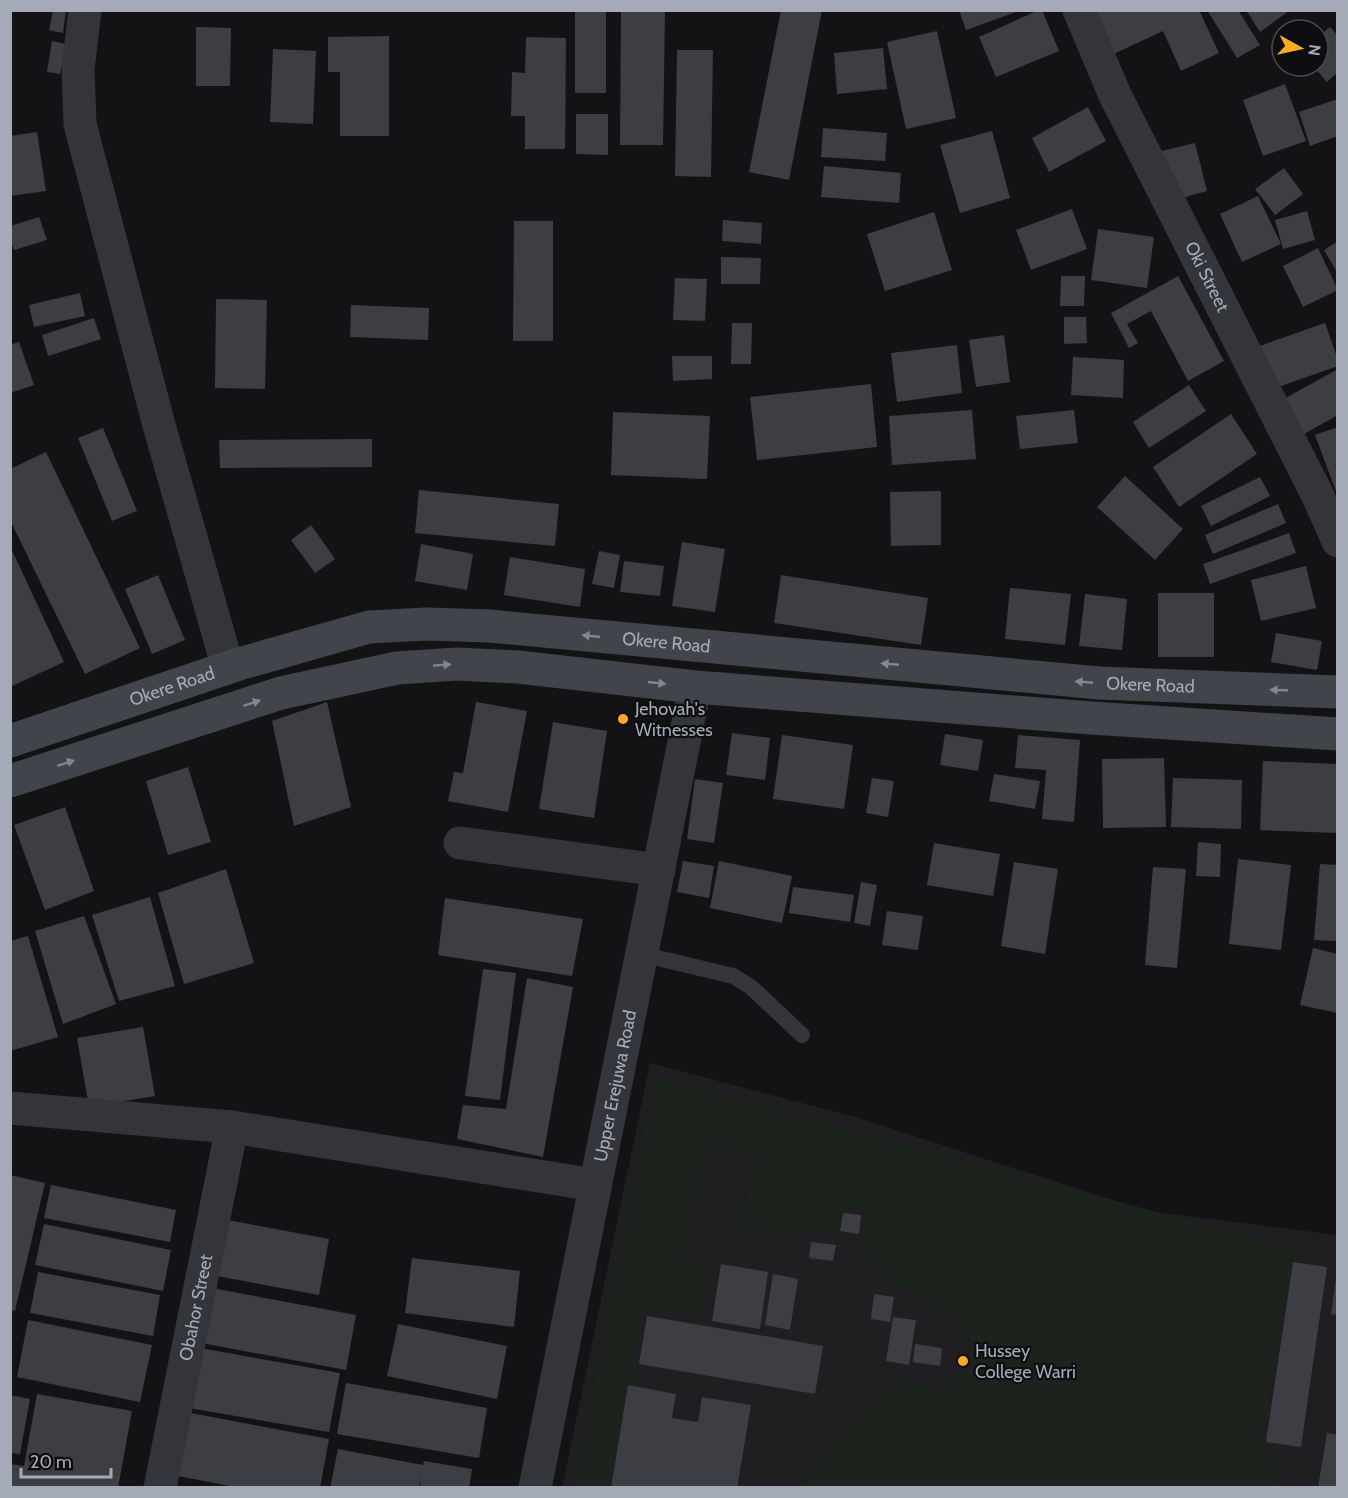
<svg xmlns="http://www.w3.org/2000/svg" width="1348" height="1498" font-family="Cabin,sans-serif">
<style>
.built{fill:#1f1f22}
.green{fill:#1b231c}
.building{fill:#3d3e43}
.lines{fill:none;stroke-linecap:round;stroke-linejoin:round}
.service{stroke:#34353a;stroke-width:16}
.minor{stroke:#34353a;stroke-width:33}
.tertiary{stroke:#34353a;stroke-width:33}
.secondary{stroke:#42444b;stroke-width:33}
.oneway{fill:#828691}
.poi-dot{fill:#ffab21;stroke:#0e0e10;stroke-width:2}
.labels{text-anchor:middle;dominant-baseline:central;stroke-width:4.5;stroke-linejoin:round;paint-order:stroke}
.street-label{font-size:18px;fill:#a4aab7;stroke:#0e0e10}
.poi-label{font-size:18px;fill:#a4aab7;stroke:#0e0e10;text-anchor:start}
</style>
<rect width="100%" height="100%" fill="#131315"/>
<path class="built" d="M650,1063L855,1117L1147,1211L1337,1235V1487L562,1488Z"/>
<path class="green" d="M659,1079L1295,1249L1259,1437L1283,1487H802L805,1480L836,1449L855,1419L896,1381L944,1387L968,1370L973,1343L959,1321L896,1282L867,1250L865,1209L847,1203L832,1232L808,1233L741,1225L760,1153L709,1142L679,1266L710,1269L705,1316L645,1309L612,1487L576,1488L646,1128Z"/>
<path class="building" d="M53,10H66L63,33L49,30Z
M575,10H606V93H575Z
M621,10H665L663,145H620Z
M781,10H822L789,180L749,172Z
M959,10H1019V11L966,30Z
M1039,10H1042L1059,51L996,77L979,37Z
M1102,10H1199L1219,53L1181,71L1163,31L1107,57L1089,17Z
M1207,10H1238L1260,45L1237,58Z
M1246,10H1290L1260,32Z
M196,27L231,28L230,86H196Z
M1330,27L1338,36V72L1327,82L1313,66H1318V37Z
M937,31L956,118L906,129L887,42Z
M389,36V136H340V72H328V37Z
M526,37L566,38L565,149H525V116H511L512,72L525,73Z
M52,41L66,44L60,74L47,72Z
M883,48L887,89L837,94L834,53Z
M273,49L316,51L313,124L270,122Z
M677,50H713L711,177L675,176Z
M1285,84L1306,141L1263,156L1243,100Z
M1338,99V136L1310,146L1299,112Z
M1088,107L1106,141L1049,172L1032,138Z
M576,114H608V155L576,154Z
M823,128L887,133L885,161L821,157Z
M992,131L1010,198L960,213L940,145Z
M37,132L46,191L10,196V136Z
M1195,143L1207,191L1171,201L1158,152Z
M824,166L901,173L899,203L821,197Z
M1284,168L1303,194L1275,215L1255,189Z
M1258,196L1281,244L1242,262L1220,214Z
M1072,209L1087,249L1031,270L1016,230Z
M1307,211L1315,240L1283,249L1275,220Z
M934,212L952,270L885,291L867,234Z
M39,217L47,240L14,250L10,239V226Z
M723,220L762,223L761,244L722,241Z
M514,221H553V341H513Z
M1098,229L1154,237L1147,288L1091,280Z
M1338,241V274L1324,250Z
M1318,248L1338,290L1303,307L1283,266Z
M721,257L761,258L760,284H721Z
M1061,276H1085L1084,306H1060Z
M1178,276L1224,361L1188,381L1151,311L1127,324L1138,343L1129,348L1111,313Z
M675,278L707,279L705,321L673,320Z
M80,293L85,316L34,327L29,305Z
M216,299L267,300L265,389L215,388Z
M351,305L429,308L428,340L350,337Z
M1064,317H1086L1087,343L1064,344Z
M94,318L101,339L48,356L42,335Z
M732,323H752L751,364H731Z
M1325,323L1338,360V366L1269,390L1254,348Z
M1004,335L1010,382L976,387L969,340Z
M19,342L34,385L10,393V345Z
M957,345L962,393L897,402L891,353Z
M672,356H712V379L673,381Z
M1073,357L1124,360L1123,398L1071,395Z
M1338,369V415L1302,435L1282,400Z
M871,384L877,447L757,460L750,397Z
M1189,385L1206,411L1149,448L1133,422Z
M972,410L976,459L892,465L889,416Z
M1074,410L1078,443L1020,449L1016,416Z
M613,412L710,416L707,479L611,475Z
M1231,414L1257,454L1179,507L1153,467Z
M1338,427V494H1337L1315,435Z
M103,428L137,511L112,521L78,438Z
M372,439V467L220,468L219,440Z
M46,452L140,648L85,674L10,520V469Z
M1125,476L1183,529L1155,560L1097,507Z
M1260,477L1270,496L1211,526L1201,506Z
M419,490L559,504L555,546L415,533Z
M941,491V545L891,546L890,492Z
M1278,504L1286,523L1213,554L1205,535Z
M311,525L335,559L315,573L291,540Z
M1289,533L1296,553L1210,584L1203,564Z
M682,542L725,549L715,612L672,606Z
M421,544L473,554L467,590L415,581Z
M10,546L64,662L10,687Z
M599,551L620,555L614,588L592,584Z
M510,557L585,569L580,607L504,595Z
M624,561L664,566L660,596L620,592Z
M1306,566L1316,608L1261,621L1251,580Z
M158,575L185,640L152,654L125,589Z
M781,575L928,598L921,645L774,623Z
M1010,588L1071,594L1065,645L1005,639Z
M1158,593H1214V657H1158Z
M1085,594L1127,599L1122,650L1079,646Z
M1276,633L1322,641L1317,670L1271,662Z
M327,702L351,807L294,826L272,721Z
M476,702L527,711L508,812L448,801L454,772L463,773Z
M553,722L607,731L594,818L539,809Z
M732,733L770,738L765,780L726,775Z
M945,734L983,740L978,771L940,765Z
M782,735L853,745L844,809L773,799Z
M1018,735L1080,740L1074,822L1042,819L1046,770L1015,768Z
M1164,758L1166,827L1103,828L1102,759Z
M1263,761L1338,764V833L1260,830Z
M188,767L211,842L168,855L146,781Z
M994,774L1040,781L1035,809L989,801Z
M872,778L894,781L888,817L866,813Z
M1173,778L1242,780L1241,829L1171,827Z
M695,779L723,783L714,843L687,839Z
M65,807L94,891L45,910L14,825Z
M1198,842L1221,844L1220,877L1196,876Z
M934,843L1000,854L993,896L927,885Z
M1238,859L1291,865L1281,950L1229,944Z
M683,861L714,866L709,898L677,892Z
M719,861L792,876L782,923L710,908Z
M1014,862L1058,869L1045,954L1001,946Z
M1320,864L1338,865L1336,941L1314,940Z
M1153,867L1186,869L1177,968L1145,965Z
M226,869L254,963L184,984L158,893Z
M861,882L877,885L870,926L854,923Z
M793,887L854,895L850,922L789,913Z
M150,897L175,986L119,1001L92,915Z
M445,898L583,919L572,976L438,955Z
M887,911L923,916L918,950L882,945Z
M84,916L116,1004L63,1024L35,931Z
M28,936L58,1037L10,1051V941Z
M1313,948L1338,954V1013L1300,1005Z
M483,969L516,973L500,1100L465,1096Z
M527,978L573,987L543,1157L457,1139L463,1105L506,1109Z
M143,1027L155,1096L89,1107L77,1038Z
M10,1175L45,1183L15,1311L10,1310Z
M51,1185L176,1210L170,1242L44,1218Z
M843,1213L861,1215L859,1234L840,1231Z
M222,1219L329,1239L319,1295L211,1275Z
M44,1224L171,1250L163,1291L35,1265Z
M811,1242L836,1245L833,1261L809,1258Z
M412,1258L520,1271L514,1327L405,1313Z
M1293,1262L1327,1267L1301,1447L1266,1442Z
M721,1264L768,1272L760,1329L712,1321Z
M38,1272L160,1295L153,1336L30,1313Z
M773,1274L798,1279L790,1330L765,1325Z
M1336,1279H1338V1315L1331,1314Z
M206,1287L356,1315L346,1370L196,1342Z
M874,1294L894,1297L890,1322L871,1319Z
M647,1316L823,1346L815,1394L639,1364Z
M893,1317L916,1320L909,1365L886,1361Z
M28,1320L152,1345L140,1402L17,1377Z
M398,1324L507,1346L497,1399L387,1376Z
M915,1344L942,1348L940,1366L913,1362Z
M200,1348L340,1373L329,1432L189,1408Z
M346,1383L487,1408L479,1458L337,1434Z
M628,1385L676,1394L672,1418L698,1422L702,1397L751,1405L737,1488H611Z
M37,1394L132,1411L118,1488H10V1464L24,1466Z
M10,1395L30,1399L20,1454L10,1453Z
M185,1412L329,1439L320,1488H240L173,1475Z
M1327,1433L1338,1435V1488L1318,1487Z
M338,1449L423,1465L424,1461L472,1469L469,1488H420L421,1475L419,1488H330Z"/>
<g class="lines">
<path class="service" d="M641,954L733,976L751,987L802,1035"/>
<g class="minor">
<path d="M85,10L78,69L80,124L159,425L228,668"/>
<path id="s1" d="M1079,10L1115,95L1317,494L1338,541"/>
<path d="M460,843L659,870"/>
<path d="M10,1108L232,1127L595,1185"/>
<path id="s2" d="M160,1488L232,1127"/>
</g>
<path class="tertiary" id="s3" d="M535,1488L695,687"/>
<g class="secondary">
<path id="s4" d="M10,741L239,664L369,627L427,624L489,626L1099,683L1338,692"/>
<path d="M10,781L281,693L397,668L457,664L518,667L695,687L1091,718L1338,734"/>
</g>
</g>
<defs><path id="oneway-solid" d="M-6-.8H1V-3.2L6.5 0L1 3.2V.8H-6Z" transform="scale(1.5)"/></defs>
<g class="oneway">
<use href="#oneway-solid" transform="translate(591 636) rotate(-174)"/>
<use href="#oneway-solid" transform="translate(890 664) rotate(-175)"/>
<use href="#oneway-solid" transform="translate(442 665) rotate(-4)"/>
<use href="#oneway-solid" transform="translate(1084 682) rotate(-175)"/>
<use href="#oneway-solid" transform="translate(657 683) rotate(6)"/>
<use href="#oneway-solid" transform="translate(1279 690) rotate(-178)"/>
<use href="#oneway-solid" transform="translate(252 703) rotate(-18)"/>
<use href="#oneway-solid" transform="translate(66 763) rotate(-18)"/>
</g>
<g class="poi-dot">
<circle cx="623" cy="719" r="6"/>
<circle cx="963" cy="1361" r="6"/>
</g>
<g class="labels">
<g class="street-label">
<text stroke="none"><textPath href="#s1" startOffset="296">Oki Street</textPath></text>
<text stroke="none"><textPath href="#s4" startOffset="675">Okere Road</textPath></text>
<text stroke="none"><textPath href="#s4" startOffset="1161">Okere Road</textPath></text>
<text stroke="none"><textPath href="#s4" startOffset="171">Okere Road</textPath></text>
<text stroke="none"><textPath href="#s3" startOffset="410">Upper Erejuwa Road</textPath></text>
<text stroke="none"><textPath href="#s2" startOffset="184">Obahor Street</textPath></text>
</g>
<g class="poi-label">
<text x="635" y="709">Jehovah's<tspan x="635" dy="21">Witnesses</tspan></text>
<text x="975" y="1351">Hussey<tspan x="975" dy="21">College Warri</tspan></text>
</g>
</g>
<rect width="1348" height="1498" fill="none" stroke="#a4aab7" stroke-width="24"/>
<g transform="translate(1300 48) rotate(98)"><circle r="28" fill="#0e0e10" stroke="#4a4c53" stroke-width="1.5"/>
<path d="M0-4.5L10 22L0 15L-10 22Z" fill="#ffab21"/>
<text y="-9" font-size="16" font-weight="bold" text-anchor="middle" fill="#a4aab7">N</text>
</g>
<path d="M21 1468v9h90v-9" fill="none" stroke="#a4aab7" stroke-width="3"/>
<text x="30" y="1468" font-size="18" fill="#a4aab7" stroke="#0e0e10" stroke-width="4.5" paint-order="stroke">20 m</text>
</svg>
